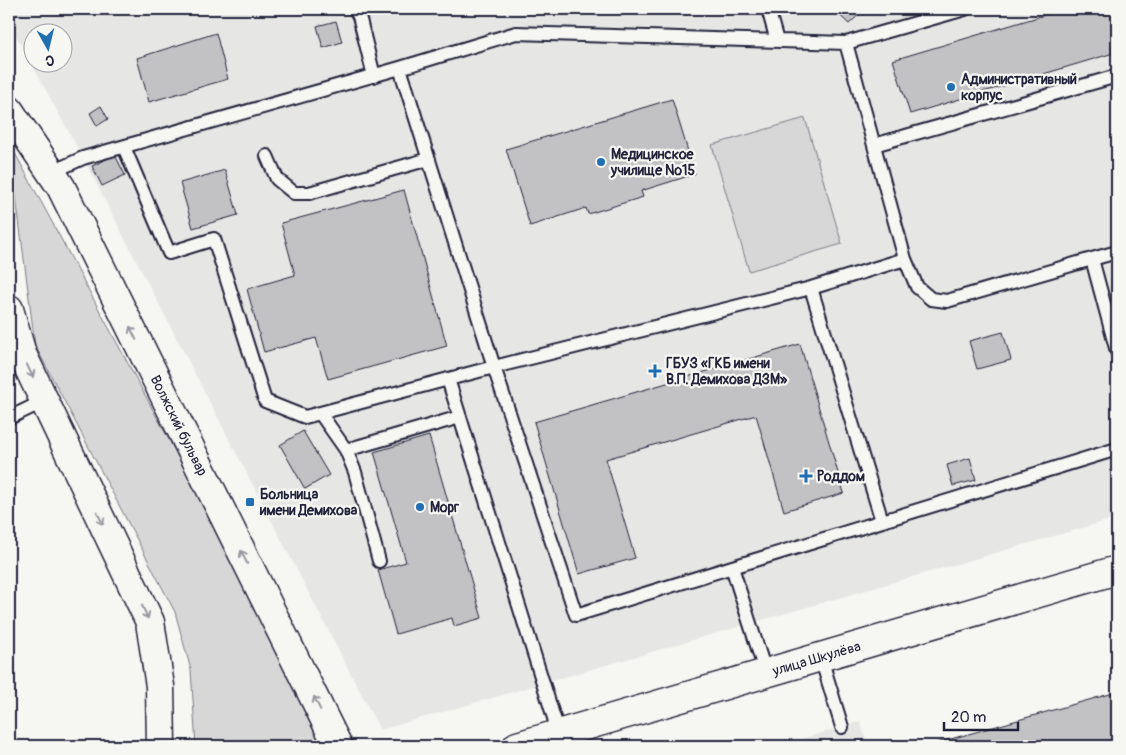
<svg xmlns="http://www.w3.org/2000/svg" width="1126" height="755" font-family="Pangolin,sans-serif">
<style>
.built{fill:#e6e6e4;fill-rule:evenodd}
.green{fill:#d7d7d7;stroke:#7c7c89}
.building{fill:#c2c2c4;stroke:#22223b}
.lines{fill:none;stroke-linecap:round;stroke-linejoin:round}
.service-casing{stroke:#22223b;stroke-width:16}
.tertiary-casing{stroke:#22223b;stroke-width:31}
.secondary-casing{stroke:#22223b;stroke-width:31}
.service{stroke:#f6f6f2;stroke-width:12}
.tertiary{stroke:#f6f6f2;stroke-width:28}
.secondary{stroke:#f6f6f2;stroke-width:28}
.oneway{stroke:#9797a0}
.poi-dot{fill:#1f6fb2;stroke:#f6f6f2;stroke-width:2}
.labels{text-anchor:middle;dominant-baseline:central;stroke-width:4.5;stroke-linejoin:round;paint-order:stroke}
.poi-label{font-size:14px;font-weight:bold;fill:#22223b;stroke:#f6f6f2;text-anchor:start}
.street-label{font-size:14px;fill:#22223b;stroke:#f6f6f2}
</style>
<rect width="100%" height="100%" fill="#f6f6f2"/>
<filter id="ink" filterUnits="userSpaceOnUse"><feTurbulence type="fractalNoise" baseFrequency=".02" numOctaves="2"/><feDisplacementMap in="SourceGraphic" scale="10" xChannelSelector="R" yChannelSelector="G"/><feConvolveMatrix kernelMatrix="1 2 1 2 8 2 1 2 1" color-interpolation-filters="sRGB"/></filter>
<g filter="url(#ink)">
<path class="built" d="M9,9H1117V518L380,730L83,158L9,23ZM32,32H62V62H32Z
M860,721L868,746H776L842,727Z"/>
<path class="green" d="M805,118L842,244L749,271L712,145Z
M9,142L290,665L325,746H196L191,670L175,612L35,345Z"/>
<path class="building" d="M833,9H865L849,24Z
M1065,9H1117V52L910,114L893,60Z
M336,21L342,42L323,48L317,26Z
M216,33L228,79L149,102L137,58Z
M672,99L695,174L641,191L643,197L588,214L586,208L530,226L506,149Z
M101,106L108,119L97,126L90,113Z
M115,155L125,175L102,186L92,166Z
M225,170L238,215L193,228L180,183Z
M404,190L447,346L328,379L316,338L264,352L247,289L295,275L281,223Z
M1003,332L1011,360L977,369L969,341Z
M800,344L844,493L784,511L756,415L606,459L635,558L579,574L534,422Z
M303,431L329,475L305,489L280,445Z
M429,436L482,618L454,626L452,618L396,634L378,570L406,562L374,452Z
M970,458L976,480L953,486L947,465Z
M1117,692V746H926Z"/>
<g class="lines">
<g class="service-casing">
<path id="service" d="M355,9L359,16L374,76
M768,9L777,41
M846,43L905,259
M400,68L516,33L846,43L965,9
M874,145L1117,76
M124,147L169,253L214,239L265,401L305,417L494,367L576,615L1117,449
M267,156L277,179L294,193H309L429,159
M52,172L83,158L400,68L494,367L811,288L905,259L917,287L931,299L947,301L1092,259L1117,352
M1092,259L1117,252
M811,288L882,521
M448,379L559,734
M320,413L346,450L355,472L379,561
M9,418L44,401
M346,450L460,417
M732,567L766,674
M821,658L842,727"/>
</g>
<g class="tertiary-casing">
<g id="tertiary">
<path id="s1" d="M517,746L1117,570"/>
</g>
</g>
<g class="secondary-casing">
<g id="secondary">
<path id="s2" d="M9,110L61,187L338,746"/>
<path d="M9,309L22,354L150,622L160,686L161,746"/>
</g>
</g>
<use href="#service" class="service"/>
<use href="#tertiary" class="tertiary"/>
<use href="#secondary" class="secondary"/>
</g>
<defs><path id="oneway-shaft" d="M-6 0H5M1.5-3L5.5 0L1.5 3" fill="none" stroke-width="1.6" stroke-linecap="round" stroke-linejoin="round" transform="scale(1.25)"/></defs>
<g class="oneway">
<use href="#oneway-shaft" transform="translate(133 333) rotate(-116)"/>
<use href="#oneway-shaft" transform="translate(30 371) rotate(64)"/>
<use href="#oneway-shaft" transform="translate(100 518) rotate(64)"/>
<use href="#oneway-shaft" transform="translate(244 557) rotate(-116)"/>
<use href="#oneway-shaft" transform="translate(145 612) rotate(65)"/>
<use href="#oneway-shaft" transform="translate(317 703) rotate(-116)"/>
</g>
</g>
<g class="poi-dot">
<circle cx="951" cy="87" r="5"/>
<circle cx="601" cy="162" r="5"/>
<path d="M652.5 363.5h5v5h5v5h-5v5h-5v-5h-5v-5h5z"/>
<path d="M803.5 468.5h5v5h5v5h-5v5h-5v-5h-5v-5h5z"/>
<rect x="245" y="497" width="10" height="10" rx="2.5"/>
<circle cx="420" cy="507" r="5"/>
</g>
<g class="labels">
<g class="poi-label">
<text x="961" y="79">Административный<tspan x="961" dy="16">корпус</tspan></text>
<text x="611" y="154">Медицинское<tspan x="611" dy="16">училище №15</tspan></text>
<text x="666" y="363">ГБУЗ «ГКБ имени<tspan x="666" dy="16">В.П. Демихова ДЗМ»</tspan></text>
<text x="817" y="476">Роддом</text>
<text x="260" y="494">Больница<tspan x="260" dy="16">имени Демихова</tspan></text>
<text x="430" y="507">Морг</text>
</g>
<g class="street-label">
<text stroke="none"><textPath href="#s2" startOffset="359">Волжский бульвар</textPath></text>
<text stroke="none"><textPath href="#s1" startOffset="312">улица Шкулёва</textPath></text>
</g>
</g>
<rect width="1126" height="755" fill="none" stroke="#f6f6f2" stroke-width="30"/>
<rect x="15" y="15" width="1096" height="725" fill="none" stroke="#22223b" stroke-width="2" filter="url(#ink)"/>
<g transform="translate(48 48) rotate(172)"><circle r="24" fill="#f6f6f2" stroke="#a1a1a9"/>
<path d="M0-4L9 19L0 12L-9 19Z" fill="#1f6fb2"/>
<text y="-8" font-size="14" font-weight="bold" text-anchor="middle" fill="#22223b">С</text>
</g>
<path d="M944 722v8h74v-8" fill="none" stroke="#22223b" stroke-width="2.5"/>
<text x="951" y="722" font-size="15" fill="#22223b" stroke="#f6f6f2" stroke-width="4" paint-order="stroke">20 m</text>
</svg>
